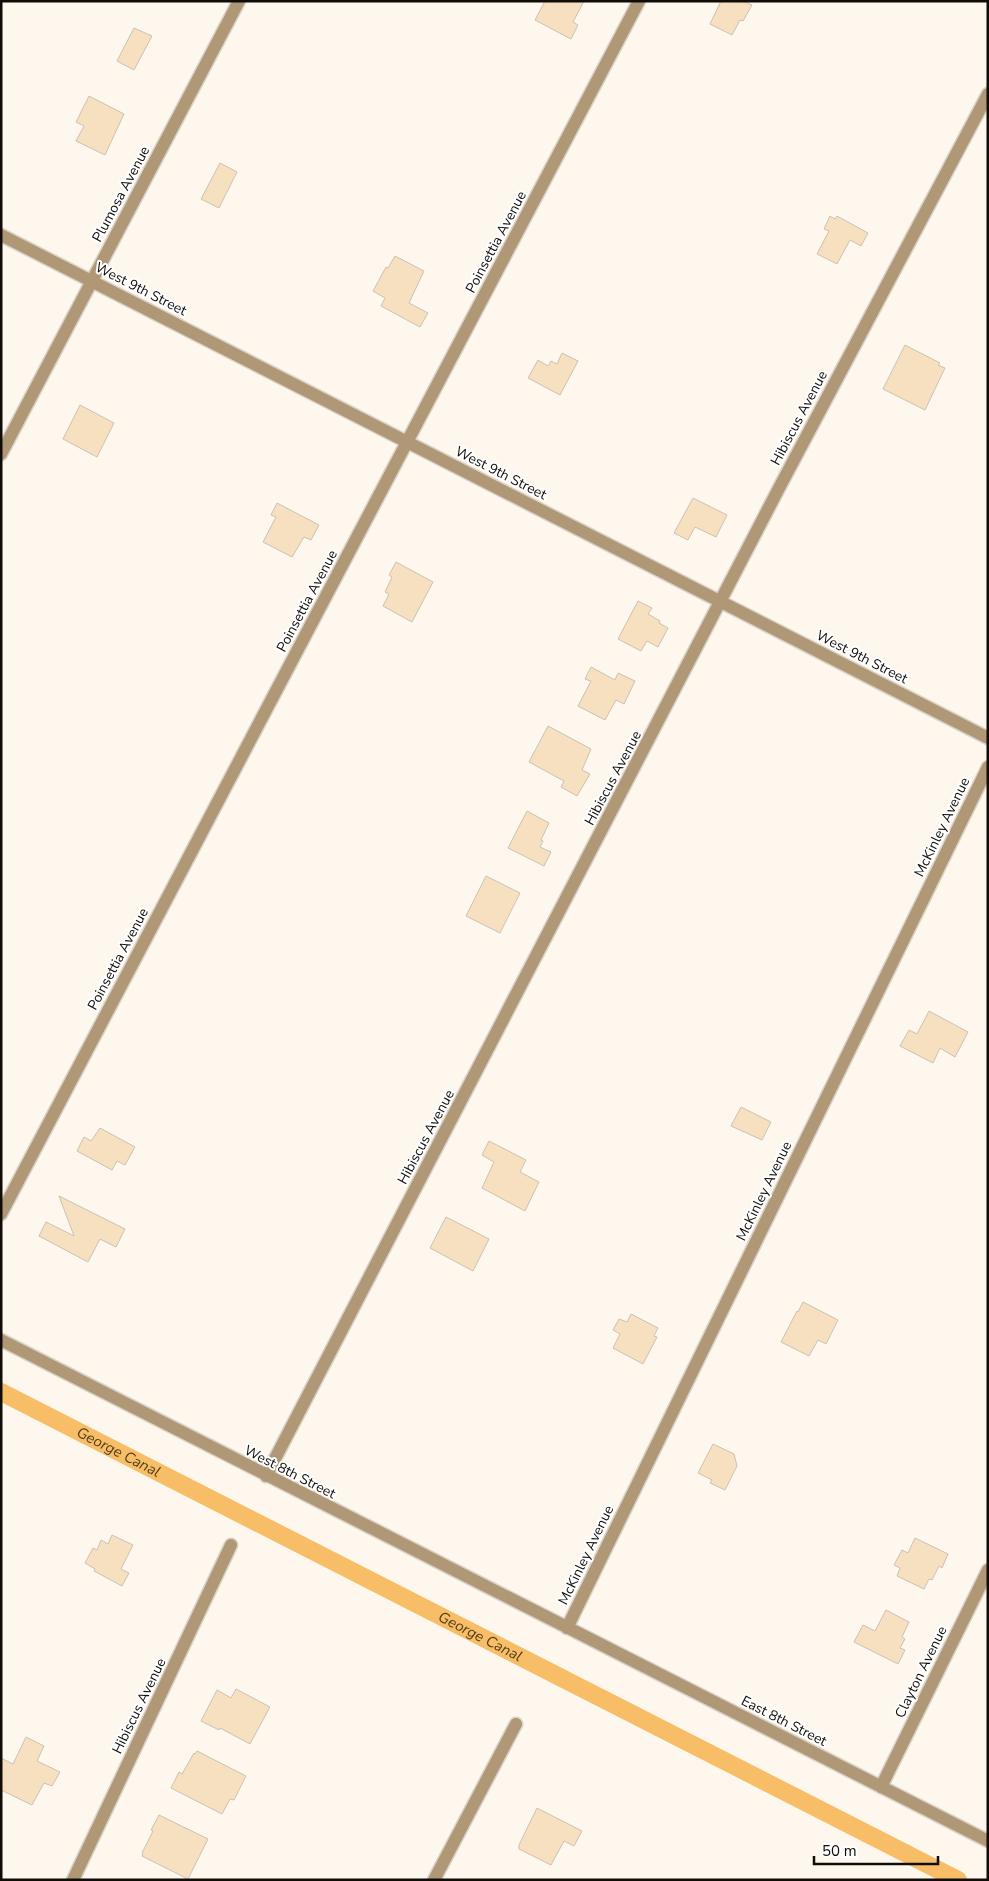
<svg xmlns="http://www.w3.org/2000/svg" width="989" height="1881" font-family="'Nunito Sans',sans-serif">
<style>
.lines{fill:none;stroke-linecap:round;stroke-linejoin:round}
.canal{stroke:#f7be67;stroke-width:18}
.building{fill:#f7e0c0;stroke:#cbc1b2}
.minor-casing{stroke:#d8d2c9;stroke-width:15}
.minor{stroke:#b09775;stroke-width:12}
.labels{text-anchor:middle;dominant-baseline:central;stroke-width:4;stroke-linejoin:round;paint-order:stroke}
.street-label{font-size:14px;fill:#100d08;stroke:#fff}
.water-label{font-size:15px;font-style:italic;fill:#543d18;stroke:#fff}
</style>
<rect width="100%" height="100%" fill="#fef7ee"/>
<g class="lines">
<path class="canal" id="s1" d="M1,1392L958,1880"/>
</g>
<path class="building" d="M545,1H584L573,22L578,25L571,39L535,20Z
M721,1H742L752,5L743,21L740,20L732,35L710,24Z
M134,28L152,36L134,70L117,61Z
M89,96L124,114L105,155L76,141L84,126L76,122Z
M220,163L237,172L219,208L201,199Z
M830,216L835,219L837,216L868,233L861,246L850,240L837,264L817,254L829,231L824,229Z
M395,256L424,271L409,303L428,313L420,327L381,306L385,298L373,291L386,267L388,268Z
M905,345L940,363L938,365L945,368L925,410L883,389Z
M562,353L578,361L560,395L528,378L538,360L548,366L551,361L557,364Z
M80,405L114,423L97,457L63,439Z
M693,498L727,515L716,537L695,527L688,540L674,533Z
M277,503L319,525L311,540L304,537L292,557L263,542L276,517L271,515Z
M396,562L433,582L412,622L383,606L389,594L385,592L392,577L389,575Z
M638,601L652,608L648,614L660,621L659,623L668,628L658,647L647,641L641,651L618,639Z
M591,667L615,680L618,673L635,681L624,704L616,700L605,720L578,706L591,681L585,679Z
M548,726L591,749L582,770L590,774L577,796L561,787L564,781L529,762Z
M527,811L549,823L541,840L543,841L540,847L551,852L544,866L508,848Z
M486,876L520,893L500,933L466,916Z
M929,1011L968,1032L955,1057L940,1048L933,1063L900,1046L909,1030L917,1034Z
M741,1107L771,1122L762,1140L731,1126Z
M100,1128L135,1147L125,1165L117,1161L112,1170L77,1151L84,1137L91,1141Z
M489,1141L526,1160L520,1172L539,1182L525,1211L482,1188L494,1162L482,1155Z
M59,1196L125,1229L116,1247L100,1239L88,1262L39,1236L46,1222L74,1236Z
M446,1217L489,1239L473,1271L430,1248Z
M803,1302L838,1320L826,1344L818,1340L809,1356L781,1342L797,1311L798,1312Z
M631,1314L658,1328L654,1336L657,1337L643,1364L613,1348L620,1334L613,1330L619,1319L627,1322Z
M713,1444L734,1454L737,1466L725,1490L710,1483L712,1480L698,1473Z
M112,1535L133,1545L121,1569L129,1573L122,1586L94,1571L95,1569L85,1563L93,1548L97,1550L101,1540L108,1544Z
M915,1538L948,1554L942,1568L939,1566L932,1580L929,1579L924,1589L897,1576L900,1568L894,1565L902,1550L908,1553Z
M886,1610L909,1622L902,1637L905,1639L900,1648L905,1650L898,1664L854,1642L863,1625L875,1631Z
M236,1689L270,1707L250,1744L220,1728L219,1730L201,1721L217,1690L231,1698Z
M26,1737L44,1746L37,1761L60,1772L52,1786L44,1783L32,1805L1,1790V1758L13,1764Z
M197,1751L246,1776L234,1800L230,1799L222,1814L171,1788L179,1772L182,1774L194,1753L195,1754Z
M537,1808L582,1831L574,1846L564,1841L551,1865L519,1849V1845Z
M159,1815L208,1839L188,1879L142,1856L143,1854L142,1853L153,1831L151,1830Z"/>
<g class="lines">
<g class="minor-casing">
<path id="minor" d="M1,235L988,738
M1,454L239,1
M1,1214L639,1
M1,1340L988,1841
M266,1476L778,490L988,94
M567,1628L988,767
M881,1787L988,1570
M73,1880L231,1545
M434,1880L516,1724"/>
</g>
<use href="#minor" class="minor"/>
</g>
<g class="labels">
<g class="street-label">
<text transform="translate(121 194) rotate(-62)">Plumosa Avenue</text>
<text transform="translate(496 242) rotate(-62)">Poinsettia Avenue</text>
<text transform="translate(141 289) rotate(27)">West 9th Street</text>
<text transform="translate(799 418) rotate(-62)">Hibiscus Avenue</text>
<text transform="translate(501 473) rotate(27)">West 9th Street</text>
<text transform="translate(307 601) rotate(-62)">Poinsettia Avenue</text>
<text transform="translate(862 657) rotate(27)">West 9th Street</text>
<text transform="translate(613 778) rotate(-62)">Hibiscus Avenue</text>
<text transform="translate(942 827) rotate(-64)">McKinley Avenue</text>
<text transform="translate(118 959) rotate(-62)">Poinsettia Avenue</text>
<text transform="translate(426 1137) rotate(-62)">Hibiscus Avenue</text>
<text transform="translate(764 1191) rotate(-64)">McKinley Avenue</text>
<text transform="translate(290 1472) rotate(27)">West 8th Street</text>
<text transform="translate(586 1555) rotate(-64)">McKinley Avenue</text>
<text transform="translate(921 1672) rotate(-64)">Clayton Avenue</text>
<text transform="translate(139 1706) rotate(-64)">Hibiscus Avenue</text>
<text transform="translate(784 1721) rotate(27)">East 8th Street</text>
</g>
<g class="water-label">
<text stroke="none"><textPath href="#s1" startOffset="132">George Canal</textPath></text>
<text stroke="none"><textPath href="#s1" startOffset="538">George Canal</textPath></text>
</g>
</g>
<rect width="989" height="1881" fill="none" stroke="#100d08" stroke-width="5"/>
<path d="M814 1856v8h124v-8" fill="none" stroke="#100d08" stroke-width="2.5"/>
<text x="822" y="1856" font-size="15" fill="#100d08" stroke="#ffffff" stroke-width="4" paint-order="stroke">50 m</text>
</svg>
